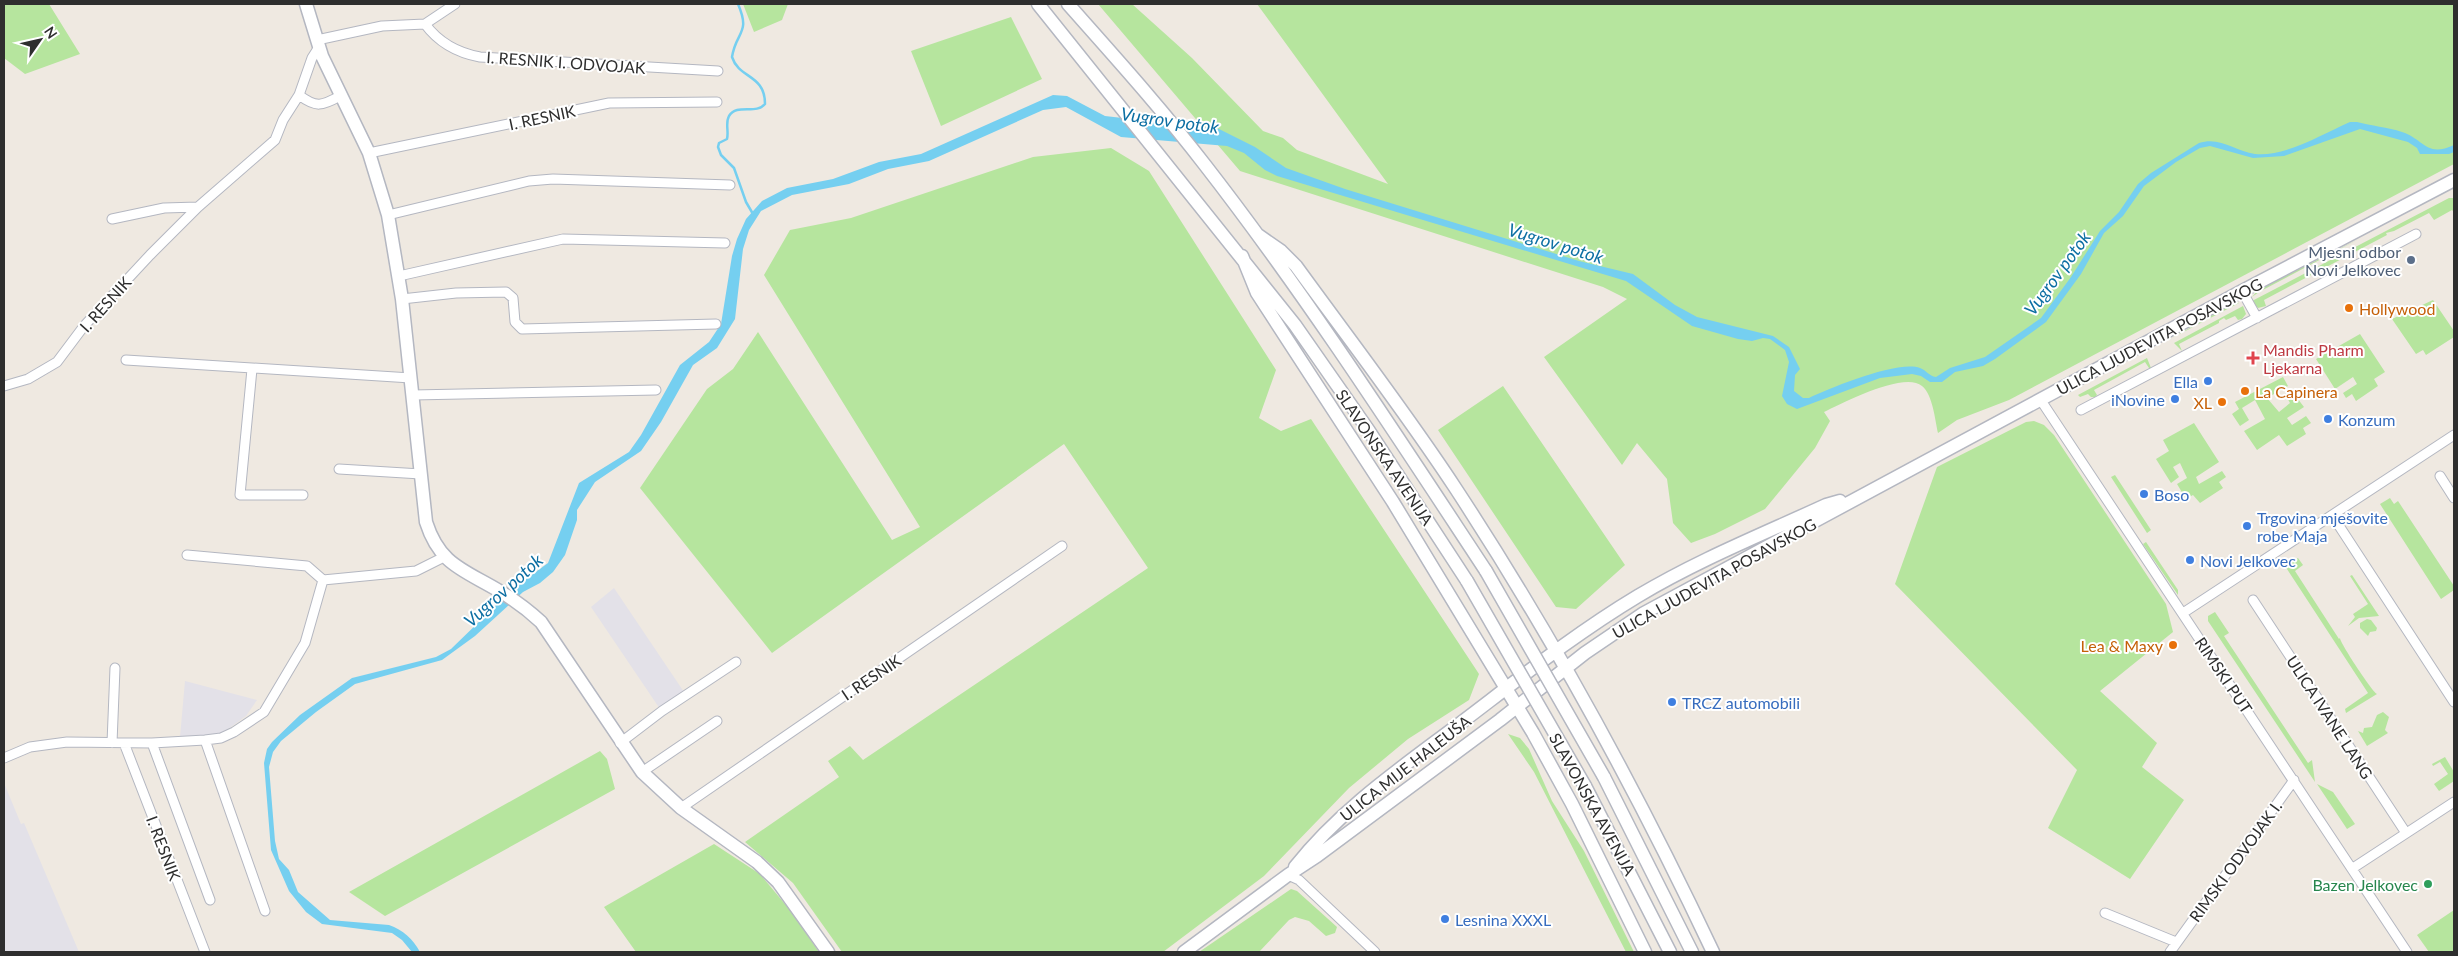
<svg xmlns="http://www.w3.org/2000/svg" width="2458" height="956" font-family="Lato,sans-serif">
<style>
.industrial{fill:#e3e1e8}
.green{fill:#b6e59e}
.water{fill:#75cff0}
.lines{fill:none;stroke-linecap:round;stroke-linejoin:round}
.stream{stroke:#75cff0;stroke-width:2.5}
.street-casing{stroke:#b4b7c1;stroke-width:11}
.secondary-casing{stroke:#b4b7c1;stroke-width:15}
.street{stroke:#fff;stroke-width:9}
.secondary{stroke:#fff;stroke-width:12}
.secondary-bridge-casing{stroke:#b4b7c1;stroke-width:15;stroke-linecap:butt}
.secondary-bridge{stroke:#fff;stroke-width:12}
.service-dot{fill:#5c6f8a;stroke:#fff;stroke-width:2}
.food-dot{fill:#e8710a;stroke:#fff;stroke-width:2}
.health-dot{fill:#e0444e;stroke:#fff;stroke-width:2}
.shop-dot{fill:#3f7fe0;stroke:#fff;stroke-width:2}
.leisure-dot{fill:#2e9e5b;stroke:#fff;stroke-width:2}
.labels{text-anchor:middle;dominant-baseline:central;stroke-width:4;stroke-linejoin:round;paint-order:stroke}
.street-label{font-size:16px;fill:#2e2e2e;stroke:#fff}
.service-label{font-size:16px;fill:#4e5e75;stroke:#fff;text-anchor:end}
.food-label{font-size:16px;fill:#c56008;stroke:#fff;text-anchor:start}
.health-label{font-size:16px;fill:#be3a42;stroke:#fff;text-anchor:start}
.shop-label{font-size:16px;fill:#366cbe;stroke:#fff;text-anchor:start}
.leisure-label{font-size:16px;fill:#27864d;stroke:#fff;text-anchor:end}
.water-label{font-size:18px;font-style:italic;fill:#0d6fa3;stroke:#fff}
</style>
<rect width="100%" height="100%" fill="#efe9e1"/>
<path class="industrial" d="M614,588L684,692L660,709L591,607Z
M185,681L257,700L246,716L224,732L206,736L180,737Z
M4,783L21,824L24,823L79,952H4Z"/>
<path class="green" d="M4,4H49L80,54L25,74L4,58Z
M743,4H788L782,20L754,32Z
M1098,4H1132L1192,58L1263,131L1283,138L1297,150L1388,184L1257,4H2454V164L2009,400L1957,420L1938,433C1935,420 1933,395 1922,386C1904,371 1843,403 1824,412L1830,421L1815,448L1765,509L1715,534L1691,543L1673,523L1667,479L1637,443L1622,465L1544,357L1627,299L1603,287L1240,171Z
M1011,17L1042,79L941,126L911,51Z
M1111,148L1149,171L1276,370L1259,418L1281,431L1311,419L1479,674L1469,700L1408,739L1349,788L1264,876L1163,952H842L793,883L745,842L839,777L828,761L850,746L863,760L1148,568L1064,444L772,653L640,488L707,389L733,369L758,332L892,540L920,527L764,275L790,230L851,218L1033,157Z
M2449,198H2454L2453,211L2452,210L2434,220L2429,213L2394,231L2386,233L2387,235L2264,300L2266,306L2258,308L2252,301Z
M2359,239L2259,292L2252,297L2258,290Z
M2433,300L2454,331V337L2426,355L2423,350L2416,354L2392,319Z
M2236,302L2239,303L2170,339Z
M2243,306L2246,314L2242,319L2238,320L2235,316L2226,320L2224,318L2219,321V323L2179,344L2182,351L2174,343Z
M2360,334L2385,372L2374,379L2378,386L2356,401L2352,394L2346,398L2343,393L2357,384L2353,377L2335,389L2316,359Z
M2147,358L2151,368H2149L2145,362L2094,390L2097,395L2095,397H2091L2088,394L2080,397L2078,395Z
M2283,377L2288,386L2267,398L2279,412L2290,403L2285,394L2291,390L2304,407L2287,418L2292,425L2306,416L2311,423L2303,428L2306,434L2287,446L2279,435L2257,450L2244,431L2265,419L2255,400L2242,408L2249,420L2240,426L2232,414L2239,409L2235,402Z
M1503,386L1625,565L1576,609L1556,607L1438,430Z
M2034,421L2044,425L2054,435L2166,604L2173,632L2100,691L2157,743L2142,767L2184,800L2130,879L2048,828L2077,770L1895,584L1937,467L2026,422Z
M2194,423L2219,462L2196,477L2199,484L2222,471L2226,477L2219,482L2223,488L2200,503L2193,495L2186,499L2177,484L2187,478L2180,463L2173,467L2179,477L2171,483L2156,459L2169,451L2163,440Z
M2115,475L2151,530L2147,533L2111,477Z
M2390,498L2394,504L2398,501L2454,586V590L2441,599L2380,504Z
M2146,542L2178,590V595L2143,544Z
M2298,558L2303,565L2295,571L2339,639L2340,638C2340,643 2372,691 2377,694L2346,713L2345,709L2368,693L2285,566Z
M2352,575L2379,616L2359,618L2348,626L2355,617L2353,614L2368,604L2350,576Z
M2215,612L2229,633L2224,636L2308,763L2312,760L2315,782L2208,621V616Z
M2367,619L2371,620L2377,628L2376,631L2370,632L2368,636L2360,628V623Z
M2383,712L2389,717L2385,730L2388,733L2367,746L2358,731L2363,733L2364,728L2372,727L2377,715Z
M1508,734L1520,738L1529,749L1552,801L1584,851L1634,952H1626L1534,772Z
M600,751L607,759L615,789L385,916L349,892Z
M2445,757L2454,772V781L2439,791L2434,784L2448,774L2440,762L2433,766L2432,764Z
M2317,784L2333,792L2355,824L2347,829Z
M714,844L760,874L790,910L819,952H636L604,907Z
M1291,889L1297,891L1337,927L1335,933L1326,936L1309,921L1295,917L1289,920L1259,952H1199Z
M2454,910V952H2429L2417,935Z"/>
<path class="water" d="M1053,95L1067,96L1105,116L1219,129L1255,147L1286,168L1345,189L1579,261L1633,274L1675,305L1697,317L1773,336L1789,347L1800,369L1795,375L1794,391L1803,398H1809C1831,388 1897,360 1920,368C1926,370 1929,376 1936,377L1950,368L1985,357L2041,318L2071,277L2100,231L2119,212L2138,184L2151,173L2199,143C2220,136 2235,151 2255,154C2286,157 2322,134 2350,122H2357C2371,126 2388,127 2402,132C2424,139 2426,158 2454,145V152L2449,154H2420L2417,148L2408,142L2360,129L2284,156L2253,158L2210,146L2200,148L2176,162L2144,186L2123,216L2104,233L2081,274L2046,322L1995,359L1983,366L1955,372L1942,382H1930L1921,376L1912,374L1880,378L1797,409L1787,404L1782,396L1789,362L1785,350L1770,339L1763,338L1752,341L1738,339L1692,326L1626,281L1277,176L1265,170L1244,153L1227,146L1121,137L1066,107L1043,110L929,161L888,169L849,184L792,195L761,211L749,230L743,249L735,319L717,348L693,365L661,422L641,451L595,482L577,510V520L565,555L553,572L540,583L523,592L475,636L442,660L355,684L316,712L281,741L273,752L269,767L275,841L279,859L289,870L298,892L330,920L389,925C403,930 413,939 420,952H412L402,940L392,933L322,924L306,912L289,891L271,850L264,763L267,749L272,742L300,715L352,678L436,657L451,649L515,587L548,563L579,483L629,452L641,435L680,365L709,342L721,324L732,256L737,239L746,219L762,201L787,188L833,179L879,162L921,154Z"/>
<g class="lines">
<path class="stream" d="M738,4C751,34 736,31 732,57C739,79 765,74 765,104C756,115 737,103 729,116C725,123 729,131 727,139L719,143L718,147L721,155L734,168L746,202L753,214"/>
<g class="street-casing">
<path id="street" d="M425,24C439,43 458,53 480,57L718,71
M317,40L382,26L425,24L455,4
M299,95C316,108 322,106 340,96
M369,153L609,103L717,102
M388,215L529,181L553,179L730,185
M112,219L164,208L198,207
M399,276L563,239L725,243
M2242,291L2257,318
M402,299L456,293L506,292L513,298L515,322L522,329L716,324
M126,360L411,378
M252,369L240,495H303
M4,386L28,379L57,362L84,326L150,255L198,207L275,140L283,120L299,95L312,58L319,47
M413,395L656,390
M2040,399L2407,952
M2081,410L2416,234
M339,469L421,474
M2440,476L2454,498
M2332,515L2454,702
M187,555L307,566L323,580L416,571L444,557
M2253,600L2406,833
M2183,613L2454,435
M205,740L265,911
M112,743L115,668
M124,743L205,952
M152,743L210,900
M620,743L662,711L736,662
M4,758L30,747L67,742L152,743L205,740L221,738L234,732L264,712L305,643L323,580
M642,772L717,721
M681,808L1062,546
M2353,868L2454,802
M1288,875L1299,880L1375,952
M2105,913L2176,942
M2170,952L2294,780"/>
</g>
<g class="secondary-casing">
<path id="secondary" d="M306,4L322,56L369,153L388,215L402,299L426,522C440,566 465,570 501,592C516,601 528,610 541,622L642,772L681,808L757,862L778,882L828,952
M1038,4L1295,325L1369,431L1467,581
M1068,4C1115,57 1162,109 1205,165C1306,295 1395,433 1486,571
M1258,235L1281,251L1296,266C1349,339 1404,410 1454,486C1552,635 1637,791 1713,952
M1242,256L1257,293L1393,502L1533,733L1572,804L1645,952
M1604,777L1692,952
M1585,786L1670,952
M1295,867C1339,811 1398,770 1454,728C1515,682 1573,635 1638,596C1698,560 1763,534 1826,505L1840,501
M1184,952L1288,875L1317,856L1500,720L1585,653L1644,613L2242,291L2454,180"/>
</g>
<use href="#street" class="street"/>
<use href="#secondary" class="secondary"/>
<g class="secondary-bridge-casing">
<path id="secondary-bridge" d="M1486,571L1604,777
M1467,581L1585,786"/>
</g>
<use href="#secondary-bridge" class="secondary-bridge"/>
</g>
<circle class="service-dot" cx="2411" cy="260" r="5"/>
<g class="food-dot">
<circle cx="2349" cy="308" r="5"/>
<circle cx="2245" cy="391" r="5"/>
<circle cx="2222" cy="402" r="5"/>
<circle cx="2173" cy="645" r="5"/>
</g>
<path class="health-dot" d="M2250.5 350.5h5v5h5v5h-5v5h-5v-5h-5v-5h5z"/>
<g class="shop-dot">
<circle cx="2208" cy="381" r="5"/>
<circle cx="2175" cy="399" r="5"/>
<circle cx="2328" cy="419" r="5"/>
<circle cx="2144" cy="494" r="5"/>
<circle cx="2247" cy="526" r="5"/>
<circle cx="2190" cy="560" r="5"/>
<circle cx="1672" cy="702" r="5"/>
<circle cx="1445" cy="919" r="5"/>
</g>
<circle class="leisure-dot" cx="2428" cy="884" r="5"/>
<g class="labels">
<g class="street-label">
<text transform="translate(566 62) rotate(4)">I. RESNIK I. ODVOJAK</text>
<text transform="translate(542 117) rotate(-12)">I. RESNIK</text>
<text transform="translate(105 304) rotate(-48)">I. RESNIK</text>
<text transform="translate(2159 336) rotate(-28)">ULICA LJUDEVITA POSAVSKOG</text>
<text transform="translate(1385 457) rotate(56)">SLAVONSKA AVENIJA</text>
<text transform="translate(1714 578) rotate(-29)">ULICA LJUDEVITA POSAVSKOG</text>
<text transform="translate(2224 675) rotate(56)">RIMSKI PUT</text>
<text transform="translate(871 677) rotate(-34)">I. RESNIK</text>
<text transform="translate(2330 717) rotate(57)">ULICA IVANE LANG</text>
<text transform="translate(1405 768) rotate(-38)">ULICA MIJE HALEUŠA</text>
<text transform="translate(1593 804) rotate(61)">SLAVONSKA AVENIJA</text>
<text transform="translate(164 848) rotate(69)">I. RESNIK</text>
<text transform="translate(2235 861) rotate(-54)">RIMSKI ODVOJAK I.</text>
</g>
<g class="service-label">
<text x="2401" y="251">Mjesni odbor<tspan x="2401" dy="18">Novi Jelkovec</tspan></text>
</g>
<g class="food-label">
<text x="2359" y="308">Hollywood</text>
<text x="2255" y="391">La Capinera</text>
<text x="2212" y="402" text-anchor="end">XL</text>
<text x="2163" y="645" text-anchor="end">Lea &amp; Maxy</text>
</g>
<g class="health-label">
<text x="2263" y="349">Mandis Pharm<tspan x="2263" dy="18">Ljekarna</tspan></text>
</g>
<g class="shop-label">
<text x="2198" y="381" text-anchor="end">Ella</text>
<text x="2165" y="399" text-anchor="end">iNovine</text>
<text x="2338" y="419">Konzum</text>
<text x="2154" y="494">Boso</text>
<text x="2257" y="517">Trgovina mješovite<tspan x="2257" dy="18">robe Maja</tspan></text>
<text x="2200" y="560">Novi Jelkovec</text>
<text x="1682" y="702">TRCZ automobili</text>
<text x="1455" y="919">Lesnina XXXL</text>
</g>
<g class="leisure-label">
<text x="2418" y="884">Bazen Jelkovec</text>
</g>
<g class="water-label">
<text transform="translate(1170 120) rotate(8)">Vugrov potok</text>
<text transform="translate(1556 243) rotate(17)">Vugrov potok</text>
<text transform="translate(2057 273) rotate(-54)">Vugrov potok</text>
<text transform="translate(503 590) rotate(-42)">Vugrov potok</text>
</g>
</g>
<rect width="2458" height="956" fill="none" stroke="#2e2e2e" stroke-width="10"/>
<g transform="translate(40 40) rotate(56)" stroke="#ffffff" stroke-width="4" paint-order="stroke">
<path d="M0-4L9 19L0 12L-9 19Z" fill="#2e2e2e"/>
<text y="-8" font-size="14" font-weight="bold" text-anchor="middle" fill="#2e2e2e">N</text>
</g>
</svg>
